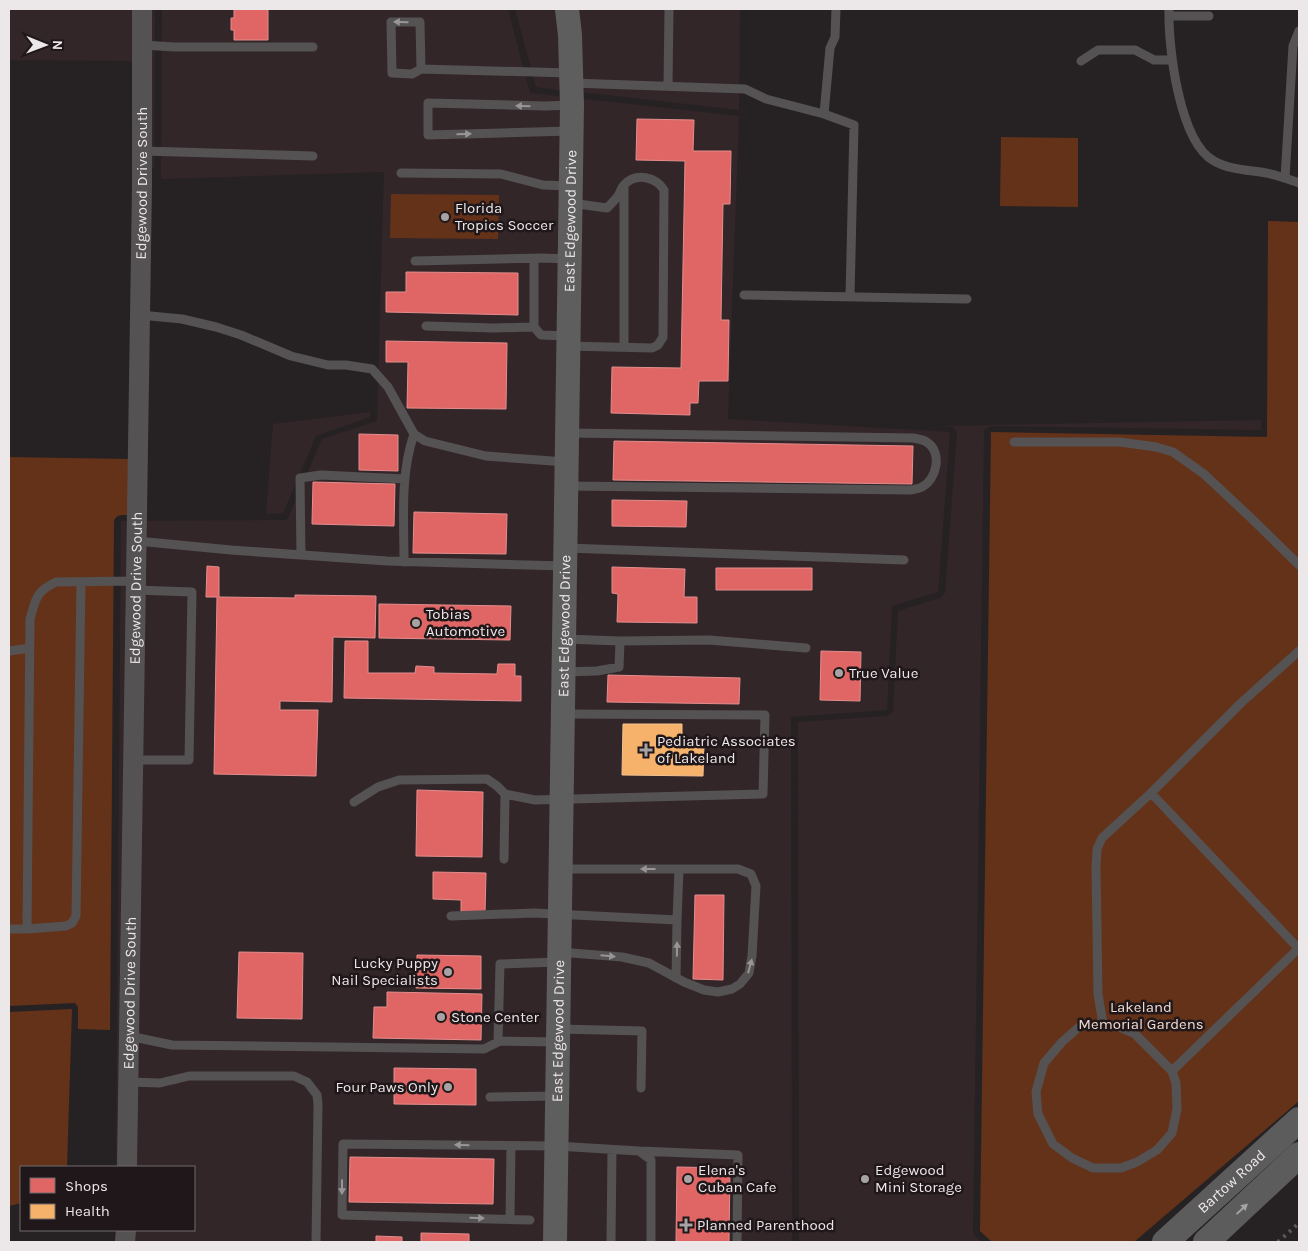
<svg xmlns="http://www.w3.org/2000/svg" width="1308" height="1251" font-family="Karla,sans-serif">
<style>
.built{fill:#332629}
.green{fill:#643219}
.shops{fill:#e06666;stroke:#e48d8d}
.health{fill:#f6b26b;stroke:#f3c290}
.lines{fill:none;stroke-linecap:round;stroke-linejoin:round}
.service{stroke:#555254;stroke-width:9}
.tertiary{stroke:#555254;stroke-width:20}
.secondary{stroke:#5f5e5f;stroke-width:24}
.primary{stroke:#5d5c5d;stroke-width:26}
.rail{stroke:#5b595a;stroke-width:4;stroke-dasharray:2.5 5;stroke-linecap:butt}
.oneway{fill:#999597}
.oneway2{fill:#a4a2a2}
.poi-dot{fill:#a7a2a3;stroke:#1f1719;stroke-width:2}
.labels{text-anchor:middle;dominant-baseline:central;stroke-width:5;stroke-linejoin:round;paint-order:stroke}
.street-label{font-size:15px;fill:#ece7e8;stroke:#1f1719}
.poi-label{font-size:15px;fill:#ece7e8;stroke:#1f1719;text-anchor:start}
.park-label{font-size:15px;fill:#f2dbd0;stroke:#1f1719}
</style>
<rect width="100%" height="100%" fill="#262224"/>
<path class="built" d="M9,9H134L135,61L9,60Z
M150,9H155L154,168H150Z
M162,9H508L530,93L739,116L728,419L950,432L938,592L892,606L887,710L791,717L792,1242H115V1230H194V1167H116L121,521L287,520L322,439L377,421L384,172L161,179Z
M515,9H559L564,91L536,87Z
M575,9H740L739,110L580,92Z
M370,412V417L316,436L283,513L266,514L273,424Z
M1261,420V430L991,426L984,430L973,1231L975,1236L982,1242H799L798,722L887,716L893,712L898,611L940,598L945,593L957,433L955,429L952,427L941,426Z"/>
<path class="green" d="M1001,137L1078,138V207L1000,206Z
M391,194L499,195L498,239L390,238Z
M1268,221L1299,222V1101L1134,1242H992L980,1231L991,432L1267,437Z
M9,457L129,459L128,515C122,515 116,514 114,521L110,1030L78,1029V1007L75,1003L9,1006Z
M72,1009L67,1167H21V1203L9,1206V1012Z"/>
<path class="shops" d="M234,9H268V40H234V30H231V18H234Z
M637,119L694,120L693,151H731L730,204H723L721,320H729L728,381H699L698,403H690V415L611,413L612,367L681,368L685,161L636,160Z
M406,272L518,273V315L386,312V292H406Z
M386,341L507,343L506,409L407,408L408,362H386Z
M359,434L398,435V471L359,470Z
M614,441L913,446L912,484L613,480Z
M313,482L395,484L394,526L312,524Z
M612,500L687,501L686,527L612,526Z
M414,512L507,514L506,554L413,553Z
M207,566L219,567V597L295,598V595L376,596L375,638L333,637L332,702L280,701V710H318L316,776L214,774L217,597H206Z
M612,567L685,569L684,597H697V623L617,622L618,594L612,593Z
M716,568H812V590H716Z
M379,604L511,606L510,640L379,638Z
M345,641H368V673H415L416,666L434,667V673L497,674L498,664H515V676H521V701L344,698Z
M821,651L861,652L860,701L820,700Z
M608,675L740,678L739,704L607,702Z
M417,790L483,792L482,857L416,856Z
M433,872L486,873L485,913L461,912V900L433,899Z
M695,895H724L723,980L693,979Z
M239,952L303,953L302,1019L237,1018Z
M417,955L481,956V989L416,988Z
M387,992L482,994L481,1040L373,1038L374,1007H387Z
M394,1068L476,1069V1105L394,1104Z
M350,1157L494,1159L493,1204L349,1202Z
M677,1167L730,1168L729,1242H676Z
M421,1233L469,1234V1242H421Z
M376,1236L402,1237V1242H376Z"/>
<path class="health" d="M623,724H682V745H704L703,776L622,775Z"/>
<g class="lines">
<path class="service" d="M1169,9C1168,46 1179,142 1214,161C1230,170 1249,170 1266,173C1278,175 1288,179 1299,183
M1169,16H1209
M143,45L174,47H313
M1081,61L1098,50H1135L1154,60H1172
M421,69L420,22H391L392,73L412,74L421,69L569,73
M572,83L745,89L766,99L824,114L854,125L850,297
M668,86L669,9
M824,114L830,48L835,37L836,9
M570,131L428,135V103L545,106L572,105
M142,151L313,156
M401,173L501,174L543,185L570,186
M1285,178L1293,46L1299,31
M534,259V327L541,335L568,336
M415,261L542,258L569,259
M744,295L967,299
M140,315L182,319L216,327L241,335L291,356L328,365H346L372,369L388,387L414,434L425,441L486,456L566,462
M426,326L494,328L534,327
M568,346L652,348L658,345L663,337L664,190C656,177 636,172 624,185C621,188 620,193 618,196C615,200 611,204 607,208L571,203
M624,347V188
M1014,442H1120L1156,447L1173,452L1204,474L1250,517L1299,565
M566,486L911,490C914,489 919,489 922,487C937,479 942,453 928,443C923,439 918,439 913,438L568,433
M137,541L231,550L387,561L565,566
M566,548L904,560
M301,555L300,478L321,475L405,479
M404,562C404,520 400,474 414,434
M620,641L709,640L806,648
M9,651L30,648
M564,672L597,671L619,667L620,641L564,639
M132,760H189L192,592L135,590
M1151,793L1299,949
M354,802L378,787L399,780L487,779L497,786L505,794
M504,859L505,794L535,800L763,794L765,715L564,714
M451,916L534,913L677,920L679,869
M9,929H27L30,619C36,599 35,592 56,582L135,581
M27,929L66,926L72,923L76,916L81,582
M559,952L622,957L649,963L684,982L704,990L718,992L732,989L740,984L749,973L752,956L756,886L751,874L738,869H562
M676,978L677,920
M1103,1024L1098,994L1096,868L1097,849L1102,838L1151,793L1242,702L1299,651
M1103,1024L1119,1027L1135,1034L1172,1071L1176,1083L1177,1109L1172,1133L1157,1150L1137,1162L1121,1168H1093L1072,1158L1053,1144L1038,1114L1036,1092L1044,1063L1062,1042L1079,1027Z
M559,1029L642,1031L641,1088
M129,1036L172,1045L484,1049L500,1041
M558,1042L498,1041L500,964L559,962
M1172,1071L1299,948
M128,1082L160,1083L189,1076H294L307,1082L317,1095L318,1104L316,1242
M490,1097L557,1096
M639,1151L738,1155L737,1242
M510,1219L511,1146
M530,1220L342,1215L343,1144L556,1146L639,1151L651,1160V1242
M611,1242L612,1150"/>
<g class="tertiary">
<path id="s1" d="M127,1167L142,185V9"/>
<path d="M125,1242L126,1230"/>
</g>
<path class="secondary" id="s2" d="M555,1242L572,105L570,35L567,9"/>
<g class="primary">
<path id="s3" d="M1165,1242L1299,1120"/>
<path d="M1206,1242L1299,1155"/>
</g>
<path class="rail" d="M1278,1242L1299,1223"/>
</g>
<defs><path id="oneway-solid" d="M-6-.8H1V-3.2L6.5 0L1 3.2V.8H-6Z" transform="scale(1.25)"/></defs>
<g class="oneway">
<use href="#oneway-solid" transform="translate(401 22) rotate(-179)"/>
<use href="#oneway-solid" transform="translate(523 106) rotate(-178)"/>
<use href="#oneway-solid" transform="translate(464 134) rotate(-1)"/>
<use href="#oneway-solid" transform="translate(648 869) rotate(-180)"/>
<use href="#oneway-solid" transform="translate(677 949) rotate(-89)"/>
<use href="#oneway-solid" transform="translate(608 956) rotate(5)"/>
<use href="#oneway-solid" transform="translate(750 966) rotate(-75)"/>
<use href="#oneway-solid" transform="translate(462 1145) rotate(-179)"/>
<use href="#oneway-solid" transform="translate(342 1187) rotate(90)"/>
<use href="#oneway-solid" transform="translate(477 1218) rotate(2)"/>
</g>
<use class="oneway2" href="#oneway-solid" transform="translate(1242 1209) rotate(-43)"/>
<g class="poi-dot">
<circle cx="445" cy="217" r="5"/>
<circle cx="416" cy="623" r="5"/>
<circle cx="839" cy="673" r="5"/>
<path d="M643.5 742.5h5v5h5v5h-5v5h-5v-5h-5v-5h5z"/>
<circle cx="448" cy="972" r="5"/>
<circle cx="441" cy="1017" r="5"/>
<circle cx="448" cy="1087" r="5"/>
<circle cx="688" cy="1179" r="5"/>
<circle cx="865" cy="1179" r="5"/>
<path d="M683.5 1217.5h5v5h5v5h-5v5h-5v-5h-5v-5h5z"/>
</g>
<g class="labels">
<g class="street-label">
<text stroke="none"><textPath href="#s1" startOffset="984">Edgewood Drive South</textPath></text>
<text stroke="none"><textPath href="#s2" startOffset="1021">East Edgewood Drive</textPath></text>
<text stroke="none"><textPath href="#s1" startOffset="579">Edgewood Drive South</textPath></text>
<text stroke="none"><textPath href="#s2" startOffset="616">East Edgewood Drive</textPath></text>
<text stroke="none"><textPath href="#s1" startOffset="174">Edgewood Drive South</textPath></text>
<text stroke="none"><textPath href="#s2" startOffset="211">East Edgewood Drive</textPath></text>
<text stroke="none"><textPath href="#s3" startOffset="90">Bartow Road</textPath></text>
</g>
<g class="poi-label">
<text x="455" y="208">Florida<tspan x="455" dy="17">Tropics Soccer</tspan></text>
<text x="426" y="614">Tobias<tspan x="426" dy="17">Automotive</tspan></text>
<text x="849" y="673">True Value</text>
<text x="657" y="741">Pediatric Associates<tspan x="657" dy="17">of Lakeland</tspan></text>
<text x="438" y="963" text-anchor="end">Lucky Puppy<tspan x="438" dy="17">Nail Specialists</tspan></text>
<text x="451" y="1017">Stone Center</text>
<text x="438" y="1087" text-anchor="end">Four Paws Only</text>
<text x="698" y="1170">Elena's<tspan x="698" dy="17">Cuban Cafe</tspan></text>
<text x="875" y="1170">Edgewood<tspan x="875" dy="17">Mini Storage</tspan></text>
<text x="697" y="1225">Planned Parenthood</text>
</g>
<g class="park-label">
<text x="1141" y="1007">Lakeland<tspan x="1141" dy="17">Memorial Gardens</tspan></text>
</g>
</g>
<rect width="1308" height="1251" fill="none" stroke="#ece7e8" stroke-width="20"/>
<rect x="20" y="1166" width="175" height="65" fill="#1f1719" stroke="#716a6c"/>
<rect x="30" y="1178" width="25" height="15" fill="#e06666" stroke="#716a6c"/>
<text x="65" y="1191" font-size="15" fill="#ece7e8">Shops</text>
<rect x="30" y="1204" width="25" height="15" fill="#f6b26b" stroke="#716a6c"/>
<text x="65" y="1216" font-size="15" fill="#ece7e8">Health</text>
<g transform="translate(45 45) rotate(91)" stroke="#1f1719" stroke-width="4" paint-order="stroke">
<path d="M0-4L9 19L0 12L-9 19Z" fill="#ece7e8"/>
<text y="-8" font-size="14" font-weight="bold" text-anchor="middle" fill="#ece7e8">N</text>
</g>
</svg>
